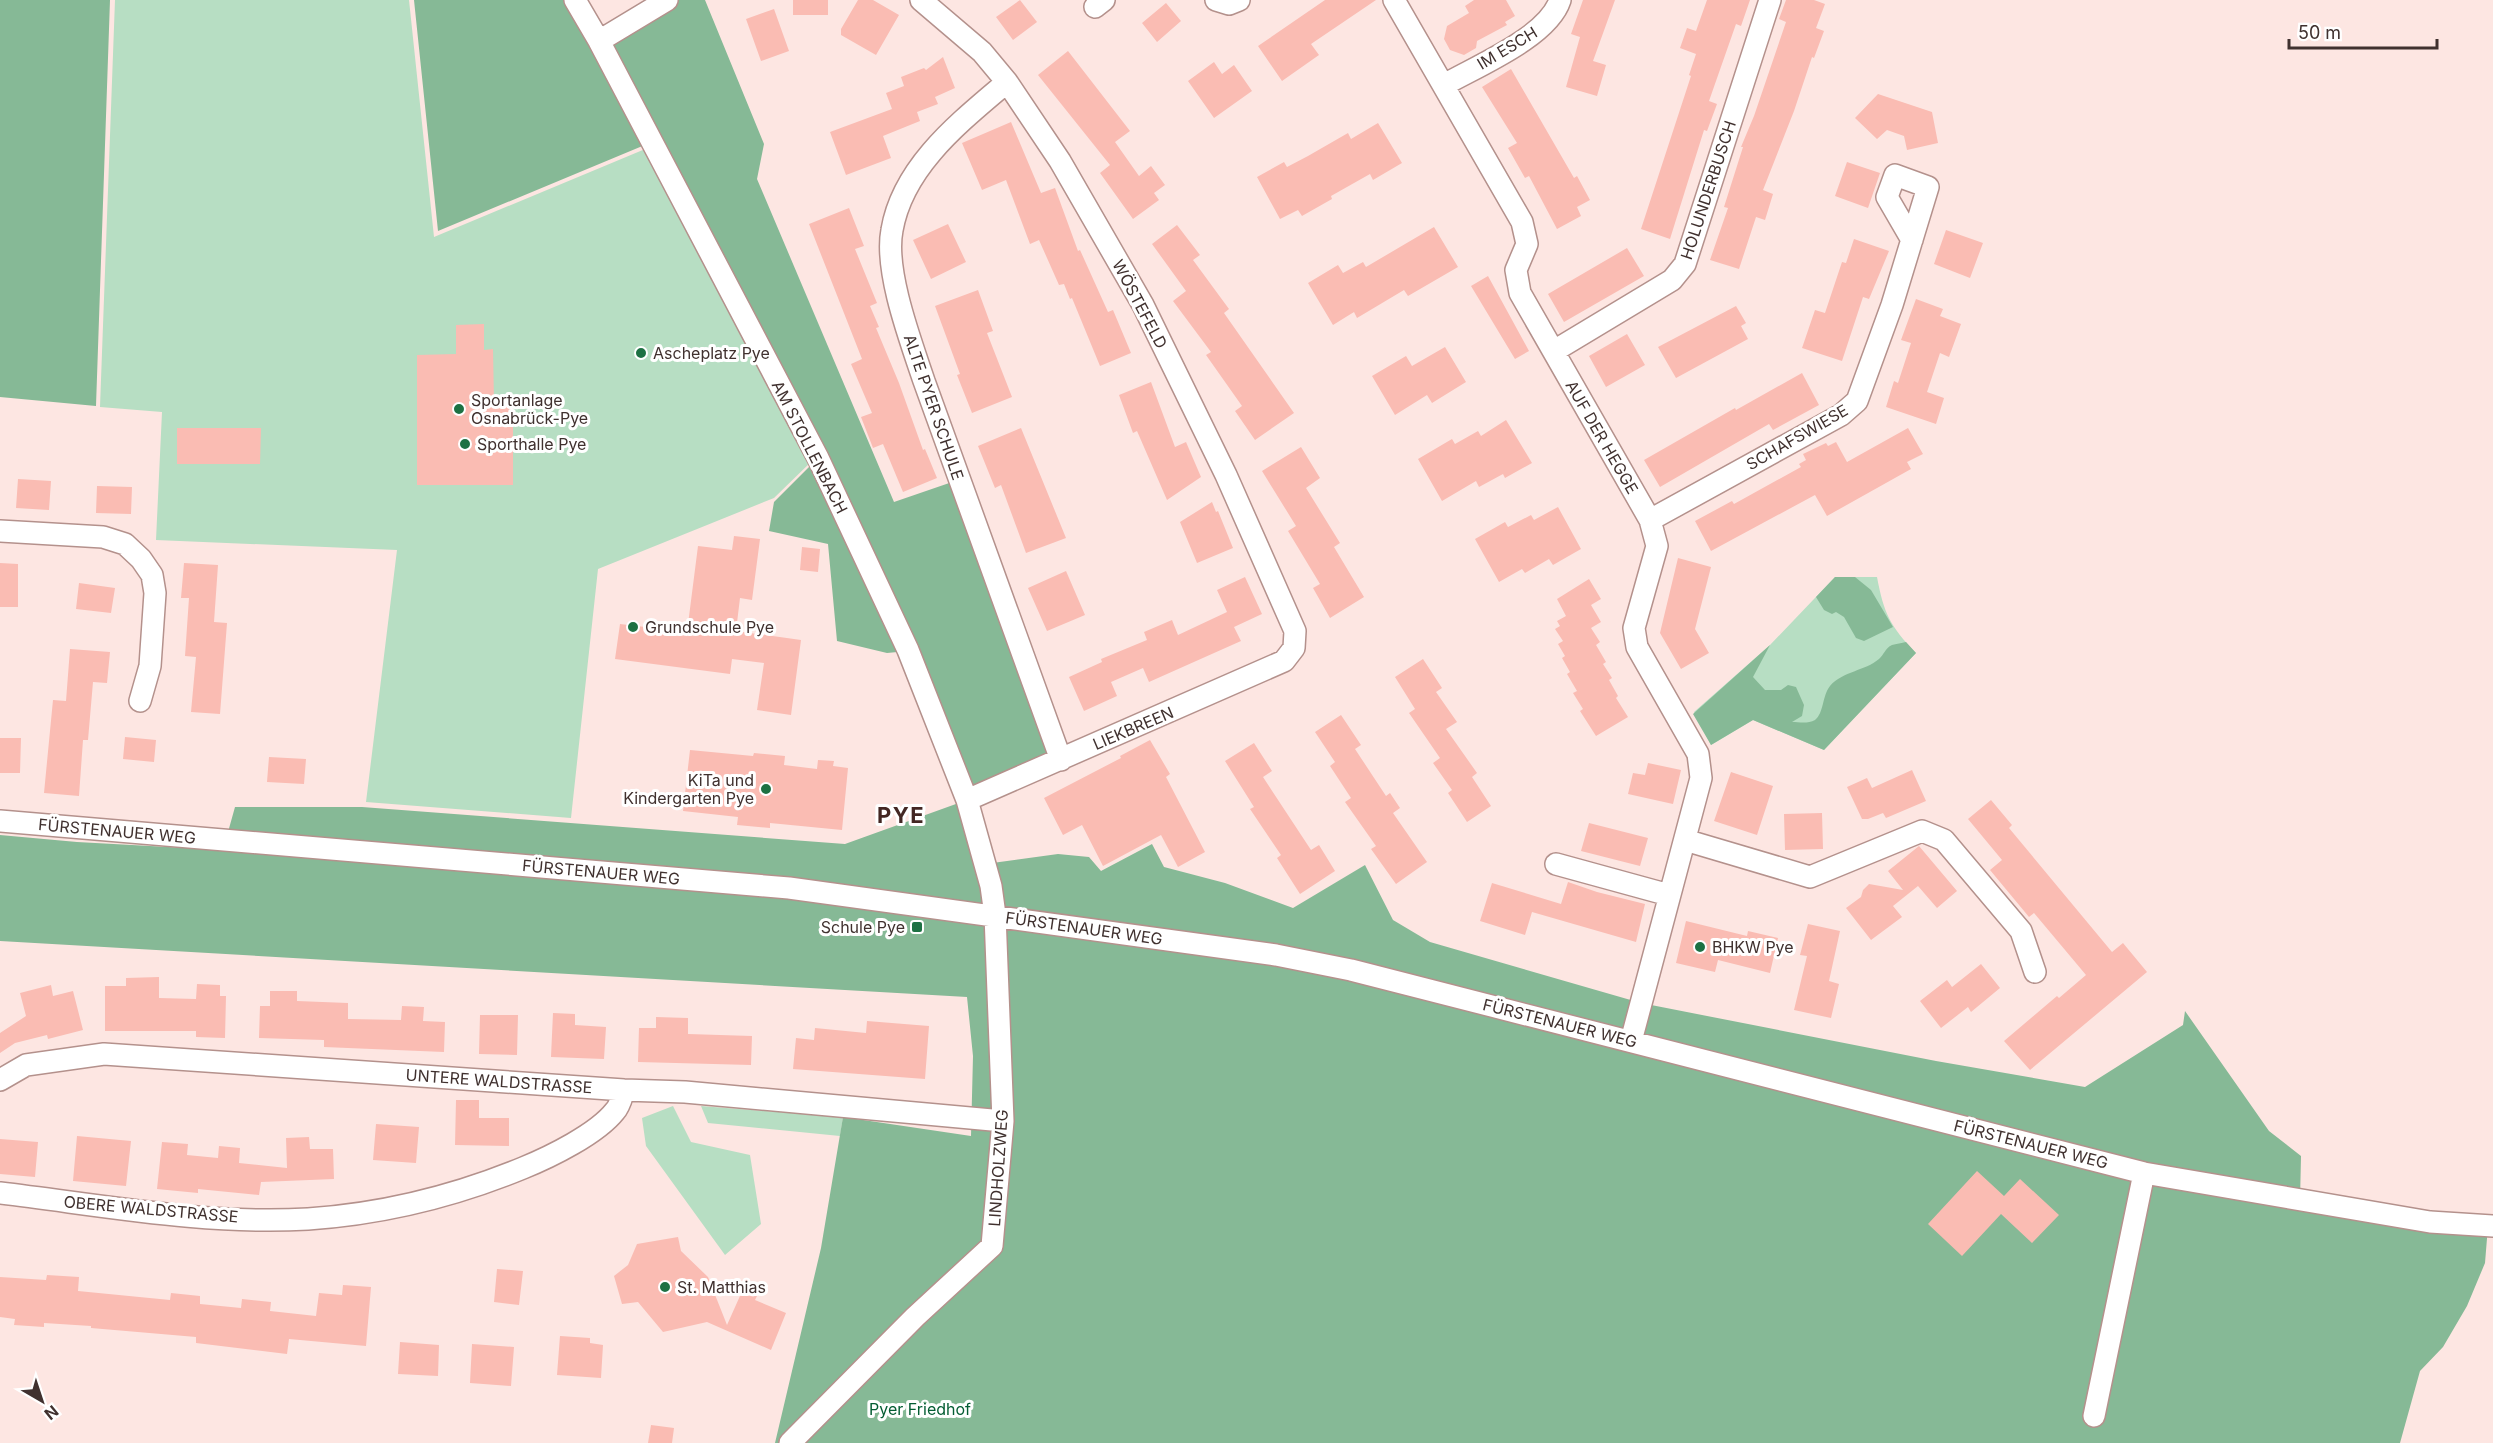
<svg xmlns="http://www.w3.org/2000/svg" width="2493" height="1443" font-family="Inter,sans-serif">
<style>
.green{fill:#b7dec3}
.forest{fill:#86b996}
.building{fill:#fabcb3}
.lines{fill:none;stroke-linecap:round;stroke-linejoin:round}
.minor-casing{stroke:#b4918c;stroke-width:24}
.minor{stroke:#fff;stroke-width:21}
.poi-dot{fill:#1d7143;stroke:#fff;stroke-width:2}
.labels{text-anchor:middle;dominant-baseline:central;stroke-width:6;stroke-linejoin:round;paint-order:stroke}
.street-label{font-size:16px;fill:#40312f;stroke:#fff}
.poi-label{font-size:16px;fill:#40312f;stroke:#fff;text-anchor:start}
.park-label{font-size:16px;fill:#045d33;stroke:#fff}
.district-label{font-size:22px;font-weight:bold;letter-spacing:1.5px;fill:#432723;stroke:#fff}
</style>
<rect width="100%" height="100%" fill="#fde6e2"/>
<path class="green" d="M115,0H409L434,237L650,147L814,459L774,498L598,569L571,818L366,802L397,550L156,540L162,412L100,407Z
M1835,577H1877C1884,614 1890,626 1916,653L1824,750L1753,720L1711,745L1694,712L1770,645Z
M673,1106L691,1142L750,1155L761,1224L725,1255L646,1146L642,1118Z
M701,1106L843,1117L840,1136L708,1123Z"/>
<path class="forest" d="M0,0H110L96,406L0,397Z
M414,0H575L599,41L667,0H705L764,144L757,179L894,502L958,480L1061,760L967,800L985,864L1058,854L1089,857L1101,871L1152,844L1164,867L1225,883L1293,908L1365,865L1393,920L1430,942L1641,1003L1936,1061L2085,1087L2183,1025L2185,1011L2269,1131L2301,1156L2300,1201L2488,1226L2485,1263L2467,1306L2443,1347L2420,1371L2400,1443H775L821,1248L843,1117L971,1136L973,1056L967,997L0,941V835L77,842L223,850L235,807H362L845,844L967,800L908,651L887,653L837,641L828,544L769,531L774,502L818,458L652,142L438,231Z
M1835,577H1855L1871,590L1893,627L1864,641L1856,638L1844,617L1836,612L1832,614L1824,610L1816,597Z
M1906,642L1916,653L1824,750L1753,720L1711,745L1693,714L1770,645L1753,677L1765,690H1781L1788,685L1796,687L1804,705L1802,716L1792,722C1799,722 1808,724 1815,720C1824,713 1822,696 1830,686C1843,671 1865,671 1879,659C1884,655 1885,648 1892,645C1896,644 1902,643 1906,642Z"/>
<path class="building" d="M793,0H828V15H793Z
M858,0H873L899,15L876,55L841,35V29Z
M1020,0L1037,22L1013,40L996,17Z
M1325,0H1376L1311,44L1319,55L1282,81L1258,46Z
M1474,0H1506L1515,16L1505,22L1507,25L1477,41L1476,48L1464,55L1450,50L1444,39L1447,26L1469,13L1465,6Z
M1583,0H1615L1593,61L1606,65L1597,96L1566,87L1580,37L1571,34Z
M1707,0H1750L1741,26L1736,24L1709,101L1717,104L1707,131L1704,130L1670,239L1641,229L1691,76L1689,75L1696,54L1680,48L1687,28L1696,31Z
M1786,0H1814L1825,4L1816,28L1824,31L1814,58L1812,57L1794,111L1763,190L1773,194L1765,220L1756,217L1739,269L1710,260L1728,208L1724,207L1743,147H1741L1754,116L1786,22L1779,19Z
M1166,3L1181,21L1157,42L1142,23Z
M774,9L789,51L761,61L746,19Z
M1068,51L1130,131L1115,142L1139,176L1151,166L1165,185L1154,193L1159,200L1133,219L1100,173L1110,165L1038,75Z
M943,57L955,88L935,97L938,104L917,112L920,121L883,136L891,158L846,175L830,132L892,109L886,93L904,86L901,77L924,68L926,70Z
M1214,62L1222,74L1234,65L1252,91L1214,118L1188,81Z
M1511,69L1574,178L1577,176L1590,200L1577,207L1581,216L1557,229L1529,176L1525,178L1508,148L1517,143L1482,87Z
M1878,94L1932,112L1938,143L1907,150L1904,136L1887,130L1877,139L1855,118Z
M1011,122L1041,193L1055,188L1078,251L1080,250L1108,312L1113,310L1131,353L1100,366L1072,298L1070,299L1064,284L1059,285L1039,240L1030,244L1006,180L982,190L962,143Z
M1378,123L1402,163L1373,180L1370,174L1331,196L1332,199L1302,216L1298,210L1280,219L1257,177L1284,162L1287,167L1308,156L1348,133L1351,139Z
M1847,162L1880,173L1868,208L1835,196Z
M849,208L864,246L855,249L877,303L870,306L879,327L876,328L899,383L923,450L925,449L937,478L903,492L883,444L873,448L861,417L872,413L851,364L862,359L809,224Z
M948,224L966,262L931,279L913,240Z
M1177,225L1200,255L1193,260L1229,309L1224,313L1294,413L1255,440L1235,411L1242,406L1206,355L1211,352L1173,301L1186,291L1152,244Z
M1434,227L1458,267L1408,296L1404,290L1357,318L1354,312L1333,325L1308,283L1338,265L1343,273L1363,262L1366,267Z
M1946,230L1983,243L1970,278L1934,264Z
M1854,239L1889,251L1869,299L1863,297L1842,361L1802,348L1815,310L1825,313L1842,262L1846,263Z
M1627,248L1644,276L1564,322L1548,294Z
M1488,276L1529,351L1515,359L1471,286Z
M978,290L993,331L987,333L1012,397L972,413L957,375L960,374L935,306Z
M1916,299L1943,309L1940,316L1961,324L1949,357L1940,353L1927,392L1944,398L1936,424L1886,407L1894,381L1898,383L1911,343L1901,340Z
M1736,306L1746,323L1741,326L1748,339L1676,378L1658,347Z
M484,324V350L493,349L494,403H513V485H417V355L456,354V325Z
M1627,334L1645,365L1606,387L1589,356Z
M1445,347L1466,382L1432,403L1427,395L1395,415L1372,376L1406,356L1412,366Z
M1802,373L1819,405L1773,430L1769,424L1660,487L1644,460L1735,408L1736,410Z
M1151,382L1175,447L1186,442L1201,477L1167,500L1137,431L1133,433L1119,395Z
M1506,420L1532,463L1505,478L1503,474L1479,487L1476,481L1442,501L1418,459L1452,439L1455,444L1478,431L1481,436Z
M177,428H261L260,464H177Z
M1021,428L1066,538L1026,553L1001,485L995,488L978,446Z
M1908,428L1923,454L1907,462L1911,469L1827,516L1815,495L1711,551L1695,521L1732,501L1734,504L1801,467L1799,464L1806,460L1803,454L1826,443L1828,446L1836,442L1847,462Z
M1301,447L1320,478L1306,488L1340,543L1334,547L1364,597L1330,618L1313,588L1320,584L1288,531L1296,526L1262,471Z
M18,479L51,481L49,510L16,508Z
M97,486L132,487L131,514L96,513Z
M1212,502L1216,512L1218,511L1233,548L1197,563L1180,522Z
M1558,507L1581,549L1553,565L1549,559L1525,573L1522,569L1499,582L1475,539L1505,522L1508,527L1531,515L1534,520Z
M734,536L760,539L752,600L740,598L736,631L801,640L791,715L757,710L764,663L732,659L730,674L615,659L620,624L687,632L698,546L732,550Z
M802,547L820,549L818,572L800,570Z
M1678,558L1711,567L1695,629L1709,653L1681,669L1660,633Z
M0,563L18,564V607H0Z
M184,563L218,565L214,622L227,623L220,714L191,712L196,657L185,656L189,598H181Z
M1066,571L1085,615L1047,631L1028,588Z
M1245,577L1262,614L1234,627L1241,641L1149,682L1143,668L1111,682L1117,696L1084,711L1069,677L1102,662L1101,659L1147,640L1144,632L1172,620L1178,635L1227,612L1217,590Z
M1589,579L1601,599L1591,605L1601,622L1591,628L1600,642L1596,645L1606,662L1603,664L1612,678L1609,680L1618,696L1616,698L1628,717L1596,736L1580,711L1583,709L1573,693L1577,691L1567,674L1570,672L1562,658L1565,656L1558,644L1563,641L1555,629L1560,626L1557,621L1566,616L1557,599Z
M79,583L115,588L111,613L76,609Z
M70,649L110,652L107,683L93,682L88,740H83L79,796L44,793L53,700L66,701Z
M1423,659L1442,688L1436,692L1457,722L1446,729L1477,773L1472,777L1491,806L1467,822L1448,793L1452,790L1433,763L1440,758L1409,713L1415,709L1395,677Z
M1341,715L1361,745L1355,749L1386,796L1390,793L1400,808L1393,813L1427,862L1396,884L1371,849L1376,846L1345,802L1351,798L1330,766L1335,762L1315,732Z
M125,737L156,740L154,762L123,759Z
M0,738H21L20,773H0Z
M1150,740L1170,774L1166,777L1205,852L1178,867L1161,835L1103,866L1082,825L1063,835L1044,798L1121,758L1120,756Z
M1254,743L1272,771L1263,777L1311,850L1319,845L1335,871L1300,894L1277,858L1281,855L1250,809L1254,807L1225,761Z
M690,750L753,756L754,753L785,756L784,765L817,769L818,760L834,761L833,766L848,768L842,830L770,823V828L737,825L738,817L683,811Z
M269,757L306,759L304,784L267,782Z
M1648,763L1681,770L1673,804L1628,794L1633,773L1645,775Z
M1912,770L1926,801L1886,818L1883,813L1868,819H1862L1847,787L1867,778L1872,788Z
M1731,772L1773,786L1757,835L1714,821Z
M1991,800L2012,825L2009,828L2112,952L2123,943L2147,972L2030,1070L2004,1041L2057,996L2059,998L2086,975L2034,913L2029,917L1990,870L2002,860L1968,819Z
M1822,813L1823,849L1785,850L1784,814Z
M1589,823L1648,838L1640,866L1581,851Z
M1919,846L1957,891L1937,908L1918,886L1893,906L1902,917L1871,940L1846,908L1861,897L1863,890L1869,884L1903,890L1888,871Z
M1568,882L1597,892L1645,904L1636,942L1532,912L1525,935L1480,921L1492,883L1561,904Z
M1686,921L1747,936L1748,931L1778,938L1770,973L1718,960L1715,972L1676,963Z
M1808,924L1840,931L1829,981L1839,984L1831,1018L1794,1010L1807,956L1800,955Z
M1981,964L2000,988L1971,1012L1968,1007L1941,1028L1920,1001L1947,980L1952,987Z
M159,977V998L196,999L197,984L220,985V996H226L225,1038L196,1037V1031H105V986H126V978Z
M51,985L53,996L73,991L83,1030L48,1039L47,1035L15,1043L0,1053V1033L26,1016L20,993Z
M270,991H297V1001L348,1003V1019L401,1020L402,1006L424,1007L423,1021L445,1022L444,1052L324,1047V1040L259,1038L260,1006H270Z
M553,1013L575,1014V1025L606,1027L604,1059L551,1057Z
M480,1015H518L517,1055L479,1054Z
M656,1017L688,1018V1034L752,1036L751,1065L638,1062L639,1028H656Z
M867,1021L929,1026L925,1079L793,1069L796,1038L814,1040L815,1028L866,1033Z
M456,1100H479V1118H509V1146L455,1145Z
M376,1124L419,1127L416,1163L373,1160Z
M77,1136L131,1141L126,1186L73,1181Z
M309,1137L310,1149H333L334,1179L261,1182L259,1195L198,1189V1193L157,1189L162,1142L188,1144L187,1155L218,1158L219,1146L240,1148L239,1163L287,1168L286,1138Z
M0,1139L38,1142L35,1177L0,1174Z
M1977,1171L2004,1196L2020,1179L2059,1215L2032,1243L2001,1214L1962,1256L1928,1224Z
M678,1237L681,1251L708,1277L727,1325L744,1287L758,1294L755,1300L786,1313L771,1350L707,1322L663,1332L638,1302L622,1304L614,1276L628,1265L637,1244Z
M497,1269L523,1271L519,1305L494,1302Z
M47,1275L79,1277L78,1291L170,1300L171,1293L200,1296V1304L241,1308L242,1299L271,1302L270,1311L316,1316L319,1293L342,1295L343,1285L371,1287L366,1346L289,1339L287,1354L196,1343V1337L91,1328V1326L44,1323V1327L14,1325L15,1319L0,1317V1277L46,1280Z
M560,1336L590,1338V1343L603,1345L601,1378L557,1375Z
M400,1342L439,1345L438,1376L398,1374Z
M472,1344L514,1347L511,1386L470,1383Z
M651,1425L674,1428L672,1443H648Z"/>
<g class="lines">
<g class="minor-casing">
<path id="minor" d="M575,0L599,41L818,458L908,650L967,800L991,886L995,915L1003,1121L992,1246L915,1317L790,1443
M921,0L982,52L1007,82L1060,161L1143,305L1226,475L1295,631L1294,648L1284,661L967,800
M1216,0L1229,4L1239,0
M1394,0L1522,222L1527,244L1516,270L1520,293L1650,520L1657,546L1634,628L1637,647L1698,754L1701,778L1631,1041
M1095,7L1104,0
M599,41L667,0
M1007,82C960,122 903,166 892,230C884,271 911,342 924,381L1061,760
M1444,85C1477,66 1548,37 1560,0
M1554,351L1672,280L1685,264L1770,0
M1650,520L1841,415L1857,401L1892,305L1928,187L1895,175L1887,197L1912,240
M0,531L103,537L125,544L141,559L152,575L155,593L150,666L140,701
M0,821L789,888L1276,955L1351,970L2144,1173L2430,1222L2493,1226
M1685,840L1810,877L1922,831L1944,840L2021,931L2035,972
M1556,864L1669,895
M0,1080L26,1065L104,1054L624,1090L685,1092L1003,1121
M0,1193C101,1205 205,1225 308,1219C382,1214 455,1196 523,1168C550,1157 597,1134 615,1111C620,1106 622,1096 624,1090
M2094,1416L2144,1173"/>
</g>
<use href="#minor" class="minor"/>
</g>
<g class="poi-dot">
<circle cx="641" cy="353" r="6"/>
<circle cx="459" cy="409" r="6"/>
<circle cx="465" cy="444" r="6"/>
<circle cx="633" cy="627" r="6"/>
<circle cx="766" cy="789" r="6"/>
<rect x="911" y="921" width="12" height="12" rx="3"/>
<circle cx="1700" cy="947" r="6"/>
<circle cx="665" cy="1287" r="6"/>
</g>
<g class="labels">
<g class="street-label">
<text transform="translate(1507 48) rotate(-31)">IM ESCH</text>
<text transform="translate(1708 190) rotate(-72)">HOLUNDERBUSCH</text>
<text transform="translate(1140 304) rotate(62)">WÖSTEFELD</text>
<text transform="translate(934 407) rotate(71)">ALTE PYER SCHULE</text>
<text transform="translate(1602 437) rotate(60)">AUF DER HEGGE</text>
<text transform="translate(1797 437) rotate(-30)">SCHAFSWIESE</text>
<text transform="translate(810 447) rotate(63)">AM STOLLENBACH</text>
<text transform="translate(1133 728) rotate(-23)">LIEKBREEN</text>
<text transform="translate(117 831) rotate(5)">FÜRSTENAUER WEG</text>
<text transform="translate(601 872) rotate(5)">FÜRSTENAUER WEG</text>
<text transform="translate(1084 928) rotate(8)">FÜRSTENAUER WEG</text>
<text transform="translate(1560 1023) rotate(14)">FÜRSTENAUER WEG</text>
<text transform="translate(499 1081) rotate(4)">UNTERE WALDSTRASSE</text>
<text transform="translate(2031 1144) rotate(14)">FÜRSTENAUER WEG</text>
<text transform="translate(998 1168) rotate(-86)">LINDHOLZWEG</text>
<text transform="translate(151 1209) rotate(5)">OBERE WALDSTRASSE</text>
</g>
<g class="poi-label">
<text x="653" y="353">Ascheplatz Pye</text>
<text x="471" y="400">Sportanlage<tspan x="471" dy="18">Osnabrück-Pye</tspan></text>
<text x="477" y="444">Sporthalle Pye</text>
<text x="645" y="627">Grundschule Pye</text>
<text x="754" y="780" text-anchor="end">KiTa und<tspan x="754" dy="18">Kindergarten Pye</tspan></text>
<text x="905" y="927" text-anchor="end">Schule Pye</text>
<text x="1712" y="947">BHKW Pye</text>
<text x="677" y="1287">St. Matthias</text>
</g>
<g class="park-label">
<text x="920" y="1409">Pyer Friedhof</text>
</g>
<g class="district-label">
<text x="901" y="815">PYE</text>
</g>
</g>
<g transform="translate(42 1401) rotate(141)" stroke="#ffffff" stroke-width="4.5" paint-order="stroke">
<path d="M0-4.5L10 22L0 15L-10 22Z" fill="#40312f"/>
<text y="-9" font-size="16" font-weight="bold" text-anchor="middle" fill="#40312f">N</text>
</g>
<path d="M2289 39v9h148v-9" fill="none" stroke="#40312f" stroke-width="3"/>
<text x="2298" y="39" font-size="18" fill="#40312f" stroke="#ffffff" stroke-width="4.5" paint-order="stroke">50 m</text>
</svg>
